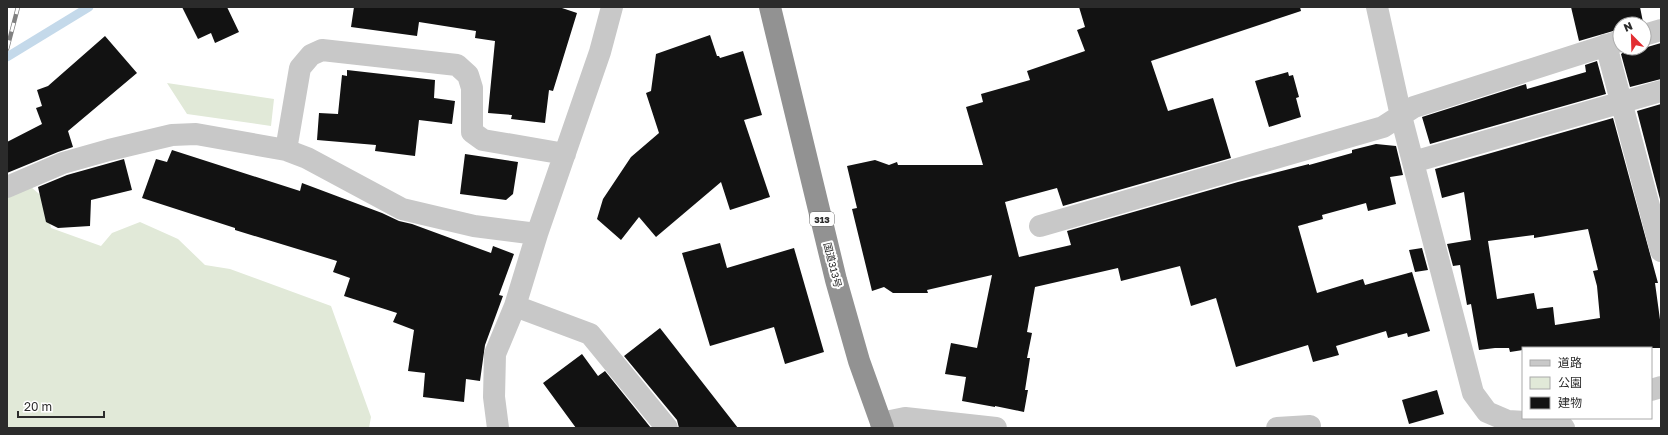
<svg xmlns="http://www.w3.org/2000/svg" width="1668" height="435" font-family="'Golos Text','Noto Sans JP',sans-serif">
<style>
.green{fill:#e1e9d8}
.lines{fill:none;stroke-linecap:round;stroke-linejoin:round}
.stream{stroke:#c4d9ea;stroke-width:9}
.building{fill:#121212;fill-rule:evenodd}
.street{stroke:#c8c8c8;stroke-width:22}
.highway{stroke:#929292;stroke-width:22}
.rail-casing{stroke:#808080;stroke-width:4.5}
.rail{stroke:#fff;stroke-width:3;stroke-dasharray:9;stroke-linecap:butt}
.labels{text-anchor:middle;dominant-baseline:central;stroke-width:4;stroke-linejoin:round;paint-order:stroke}
.shield{fill:#fff;stroke:#6b6b6b;stroke-width:1}
.shield-label{font-size:9px;font-weight:bold;fill:#2b2b2b}
.street-label{font-size:10px;fill:#2b2b2b;stroke:#fff}
</style>
<rect width="100%" height="100%" fill="#fff"/>
<path class="green" d="M167,83L274,99L271,126L187,114Z
M24,181L45,199L51,228L101,246L112,233L140,222L178,239L205,265L230,269L331,306L371,417L369,428H7V185Z"/>
<g class="lines">
<path class="stream" d="M7,57L89,7"/>
</g>
<path class="building" d="M182,7H227L239,32L215,43L211,33L198,39Z
M354,7H559L577,13L553,91L549,90L545,123L511,119L512,115L488,113L495,41L475,38L476,31L419,22L417,36L351,27Z
M1079,7H1300L1301,11L1151,61L1168,111L1213,98L1231,158L1063,206L1057,188L1005,202L1019,257L1071,245L1067,231L1238,182L1309,164V165L1352,153V150L1376,144L1396,146L1403,175L1390,177L1396,204L1368,211L1366,203L1322,215L1323,219L1298,226L1317,293L1363,279L1365,285L1412,272L1430,331L1408,337L1407,333L1388,338L1386,331L1336,346L1339,355L1313,362L1308,345L1236,367L1216,298L1191,306L1180,266L1121,281L1118,268L1035,287L1027,332L1032,333L1027,358H1030L1025,390H1028L1024,412L995,406V407L962,401L966,377L945,374L951,343L977,348L992,275L927,290L928,293H893L884,287L872,291L852,209L857,208L847,166L875,160L889,165L897,162L898,165H983L966,107L983,102L981,94L1030,80L1027,71L1085,51L1077,30L1085,27Z
M1571,7H1640L1643,22L1639,24H1620V29L1579,41Z
M710,35L717,56H719L720,58L743,51L762,115L744,120L770,197L730,210L721,182L656,237L639,217L621,240L597,219L603,199L631,157L659,133L646,93L651,91L656,54Z
M105,36L137,73L68,131L73,147L58,152L7,173V142L42,124L36,108L42,106L37,90L48,86Z
M1661,43V79L1630,87L1621,54L1630,48H1644Z
M1597,61L1606,94L1430,144L1422,117L1526,84L1527,89L1586,72L1585,65Z
M347,70L435,80L434,98L455,101L452,124L419,120L415,156L375,151L376,145L317,140L319,113L338,114L342,75L347,76Z
M1288,72L1289,76L1293,75L1299,97L1296,98L1301,117L1269,127L1255,81Z
M1661,104V203L1637,111Z
M1613,118L1658,283H1655L1661,327V348H1523V350L1510,352L1509,348H1495L1479,350L1471,304L1467,305L1460,265L1453,266L1447,244L1471,240L1464,192L1442,198L1435,169ZM1588,229L1598,270L1593,271L1597,286L1600,318L1555,325L1553,307L1537,309L1534,293L1497,299L1488,241L1534,235V238Z
M172,150L300,191L302,183L382,213L399,221L412,224L491,253L493,246L514,254L499,295L503,296L485,345L480,381L466,379L464,402L423,397L425,373L408,371L414,330L393,322L397,313L344,296L350,278L333,272L337,261L235,230V228L142,198L156,159L167,162Z
M465,154L518,162L513,194L506,200L460,194Z
M124,159L132,190L91,200L90,226L58,228L46,222L38,187L67,175Z
M720,243L727,268L794,248L824,352L785,364L774,327L710,346L682,253Z
M1422,248L1428,270L1415,272L1409,250Z
M660,328L738,428H679L677,420L624,356Z
M582,354L598,376L605,371L651,428H576L543,383Z
M1437,390L1444,414L1409,424L1402,400Z"/>
<g class="lines">
<path class="street" d="M1377,7L1401,116L1473,393L1487,412L1508,421L1561,424L1564,428
M1644,35L1661,30
M1606,45L1661,251
M286,150L300,68L311,55L322,50L457,65L468,75L472,88V132L483,140L565,154
M1413,162L1661,91
M7,187L63,163L109,150L172,135L196,134L286,150L307,158L402,209L474,226L537,234
M1040,226L1383,127L1414,107L1620,41
M515,306L590,334L667,428
M1651,390L1661,387
M881,423L905,418L996,428
M498,428L494,397L495,354L515,306L537,234L600,52L612,7
M1277,428L1310,426"/>
<path class="highway" d="M770,7L836,280L859,361L883,428"/>
<g class="rail-casing">
<path id="rail" d="M7,49L18,7"/>
</g>
<use href="#rail" class="rail"/>
</g>
<g class="labels">
<rect class="shield" x="810" y="212" width="24" height="14" rx="3"/>
<g class="shield-label">
<text x="822" y="219">313</text>
</g>
<g class="street-label">
<text transform="translate(833 265) rotate(76)">国道313号</text>
</g>
</g>
<rect width="1668" height="435" fill="none" stroke="#2b2b2b" stroke-width="16"/>
<rect x="1522" y="347" width="130" height="72" fill="#ffffff" stroke="#aaaaaa"/>
<rect x="1530" y="360" width="20" height="6" fill="#c8c8c8" stroke="#aaaaaa"/>
<text x="1558" y="367" font-size="12" fill="#2b2b2b">道路</text>
<rect x="1530" y="377" width="20" height="12" fill="#e1e9d8" stroke="#aaaaaa"/>
<text x="1558" y="387" font-size="12" fill="#2b2b2b">公園</text>
<rect x="1530" y="397" width="20" height="12" fill="#121212" stroke="#aaaaaa"/>
<text x="1558" y="407" font-size="12" fill="#2b2b2b">建物</text>
<g transform="translate(1632 36) rotate(337)"><circle r="19" fill="#ffffff" stroke="#aaaaaa"/>
<path d="M0-3L7 15L0 10L-7 15Z" fill="#e22e32"/>
<text y="-6" font-size="11" font-weight="bold" text-anchor="middle" fill="#2b2b2b">N</text>
</g>
<path d="M18 411v6h86v-6" fill="none" stroke="#2b2b2b" stroke-width="2"/>
<text x="24" y="411" font-size="12" fill="#2b2b2b" stroke="#ffffff" stroke-width="3" paint-order="stroke">20 m</text>
</svg>
